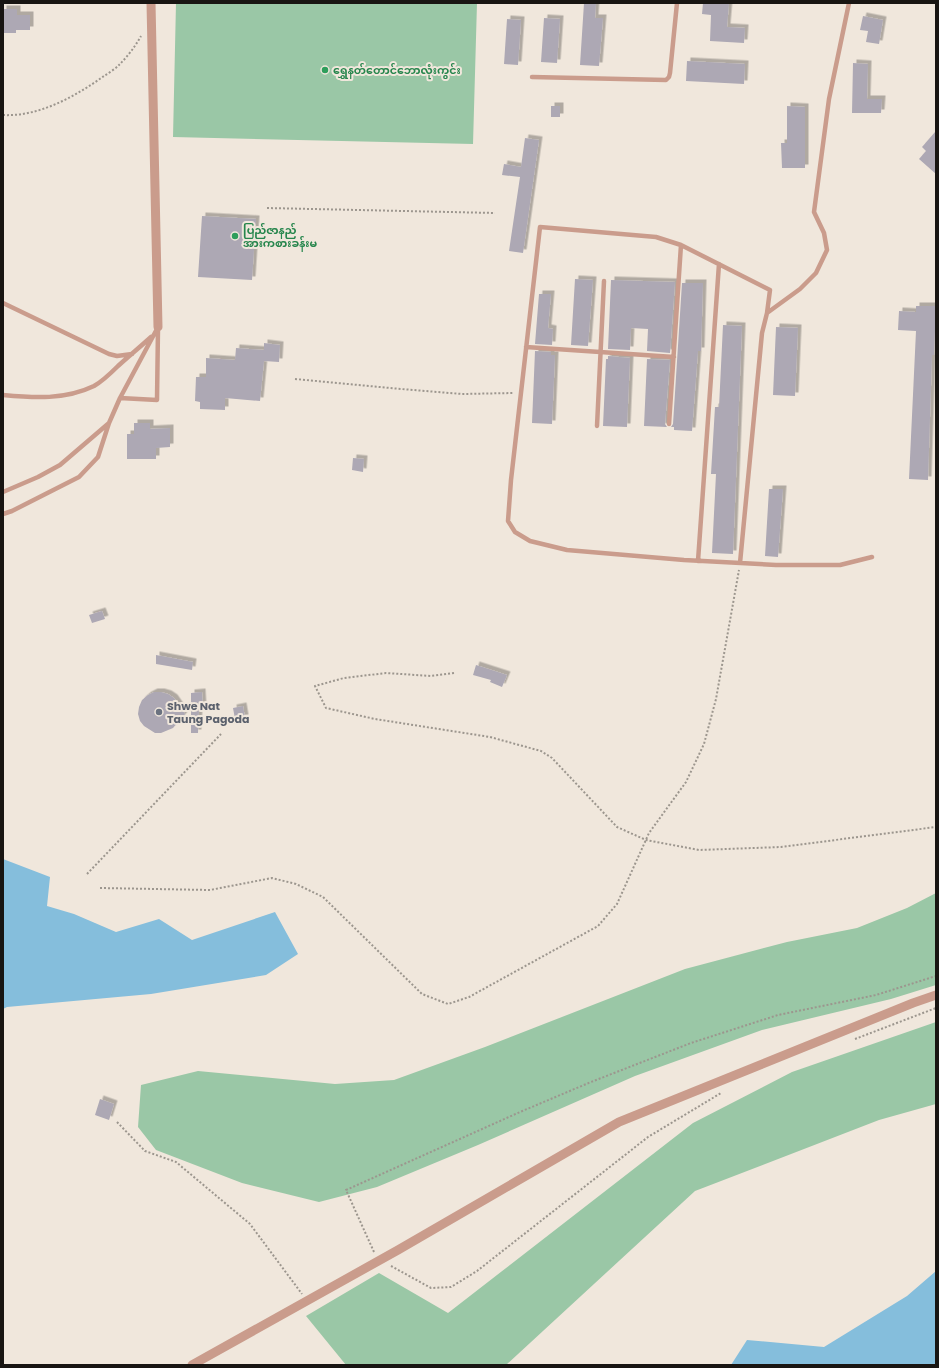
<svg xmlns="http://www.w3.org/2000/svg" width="939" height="1368" font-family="Poppins,'Noto Sans Myanmar',sans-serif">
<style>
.green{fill:#9ac7a6}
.water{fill:#85bedc}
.building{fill:#ada8b4;filter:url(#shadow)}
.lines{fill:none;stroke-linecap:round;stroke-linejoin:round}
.path{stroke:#9c968e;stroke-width:2;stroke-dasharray:2 2;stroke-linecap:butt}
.lane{stroke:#ca9c8c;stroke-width:4.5}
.street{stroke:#ca9c8c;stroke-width:9}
.leisure-dot{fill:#2e9e5b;stroke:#f0e7dc;stroke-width:1.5}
.worship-dot{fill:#6b7280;stroke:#f0e7dc;stroke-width:1.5}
.labels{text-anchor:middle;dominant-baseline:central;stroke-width:4;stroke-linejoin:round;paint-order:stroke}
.leisure-label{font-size:11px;font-weight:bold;fill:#27864d;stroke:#f0e7dc;text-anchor:start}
.worship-label{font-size:11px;font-weight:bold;fill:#5b616d;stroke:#f0e7dc;text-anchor:start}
</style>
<defs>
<filter id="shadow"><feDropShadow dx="3.5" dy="-3.5" stdDeviation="0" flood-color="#0004"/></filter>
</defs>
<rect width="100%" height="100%" fill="#f0e7dc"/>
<path class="green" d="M176,3H477L473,144L173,137Z
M936,893V985L891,999L762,1030L635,1076L478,1145L377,1187L319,1202L242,1183L156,1150L138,1127L141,1085L198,1071L335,1084L394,1080L485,1047L685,969L787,942L857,928L907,908Z
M936,1022V1104L879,1120L695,1191L506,1365H346L306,1316L379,1273L448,1313L693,1123L792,1072Z"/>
<path class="water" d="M3,859L50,877L47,906L74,914L116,932L159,919L192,940L275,912L298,954L266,975L151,994L7,1007L3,1009Z
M936,1271V1365H731L747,1340L824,1347L907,1296Z"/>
<path class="building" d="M584,3H596L595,18H603L599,66L580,65Z
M703,3H729L727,27L745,28L744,43L710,41L711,15L702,14Z
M3,9H17V15H30V30H16V33H3Z
M863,16L883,20L879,44L866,42L868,31L860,30Z
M544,18L560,19L557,63L541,62Z
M507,19L521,20L518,65L504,64Z
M687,61L745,64L744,84L686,81Z
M853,63L868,64L867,99H882L881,113H852Z
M551,106H560V117H551Z
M787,106L805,107V168H782L781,143H787Z
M936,131V174L919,159L926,151L922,147Z
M525,138L539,140L523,253L509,251L520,177L502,175L504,164L521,167Z
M202,216L256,219L252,280L198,277Z
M575,279L593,280L588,346L571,345Z
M611,280L675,282L670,353L647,351L648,329L631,328L630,350L608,349Z
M682,283H703L701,351H698L692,431L674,430V427H671L673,424Z
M539,294H551L548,328L553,329L552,345L535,344Z
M916,306H936L934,355H932L928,480L909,479L916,331L898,330L899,311L916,312Z
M723,325L742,326L733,554L712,553L716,474H711L715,407H719Z
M776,327L798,328L795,396L773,395Z
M264,343L280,345L279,362L264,361L260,401L225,398V410L200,409V402L195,401L196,377H206V358L235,360L236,348L264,350Z
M535,351L551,352V355H555L552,424L532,423Z
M608,356L630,358L627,427L603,426L606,359H608Z
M647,359L670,360L665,424L667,427L644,426Z
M134,423H150V429L170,428V447L156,448V459H127V434H134Z
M353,458L364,459L363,472L352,470Z
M769,489H783L778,557L765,556Z
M102,611L105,619L92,623L89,615Z
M156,655L193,662L192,670L156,664Z
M476,665L507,675L502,687L490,682L491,680L473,675Z
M154,692H161L168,694L174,698L185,714L173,728L161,733H155L144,726L140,721L138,714L139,707L142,700L148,695Z
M202,692L203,710H199L198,733H191V693Z
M243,706L245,718L235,719L233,708Z
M100,1099L114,1104L109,1120L95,1115Z"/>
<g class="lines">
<path class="path" d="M3,115C39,117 76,96 104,76C109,73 115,69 119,65C127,57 135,47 141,36
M267,208L495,213
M295,379L401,389L462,394L513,393
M454,673L431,676L386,673L344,678L315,686L326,708L375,719L490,737L541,751L552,758L617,827L646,840L699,850L781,847L936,827
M87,874L221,734
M100,888L210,890L272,878L296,884L323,897L422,994L448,1004L469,997L598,926L617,904L649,833L686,782L704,744L716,699L739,570
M855,1039L936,1008
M117,1122L145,1151L176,1162L250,1224L302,1294
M374,1252L346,1190L520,1112L591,1082L691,1043L778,1015L876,995L936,976
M391,1266L431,1288L451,1287L477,1271L648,1137L721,1093"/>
<path class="lane" d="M532,77L666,80L669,77L670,73L677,3
M3,303L109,354L117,356L132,354
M767,313L770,290L681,245L656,237L540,227L511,480L508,521L515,532L530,541L567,550L684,560L776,565H840L872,557
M526,347L674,357
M3,395C34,398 65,400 94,386C103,381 111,373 118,366C129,356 140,347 151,337
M120,398L157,400L158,328
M669,424L681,245
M597,426L604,281
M3,492L38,477L60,465L109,423
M3,514L12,511L79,477L98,457L109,423L120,398L158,327
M698,561L719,264
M740,563L762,333L767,313L800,289L816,273L827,250L824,233L814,212L829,99L849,3"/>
<path class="street" d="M151,3L158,327
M192,1365L398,1250L619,1122L913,1003L936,995"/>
</g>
<g class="leisure-dot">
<circle cx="325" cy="70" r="4"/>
<circle cx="235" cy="236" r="4"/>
</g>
<circle class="worship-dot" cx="159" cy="712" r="4"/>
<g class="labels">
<g class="leisure-label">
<text x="333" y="70">ရွှေနတ်တောင်ဘောလုံးကွင်း</text>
<text x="243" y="230">ပြည်ဇာနည်<tspan x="243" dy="13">အားကစားခန်းမ</tspan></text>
</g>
<g class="worship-label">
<text x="167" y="706">Shwe Nat<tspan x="167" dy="13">Taung Pagoda</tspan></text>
</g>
</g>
<rect width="939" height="1368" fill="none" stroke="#181512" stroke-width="8"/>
</svg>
